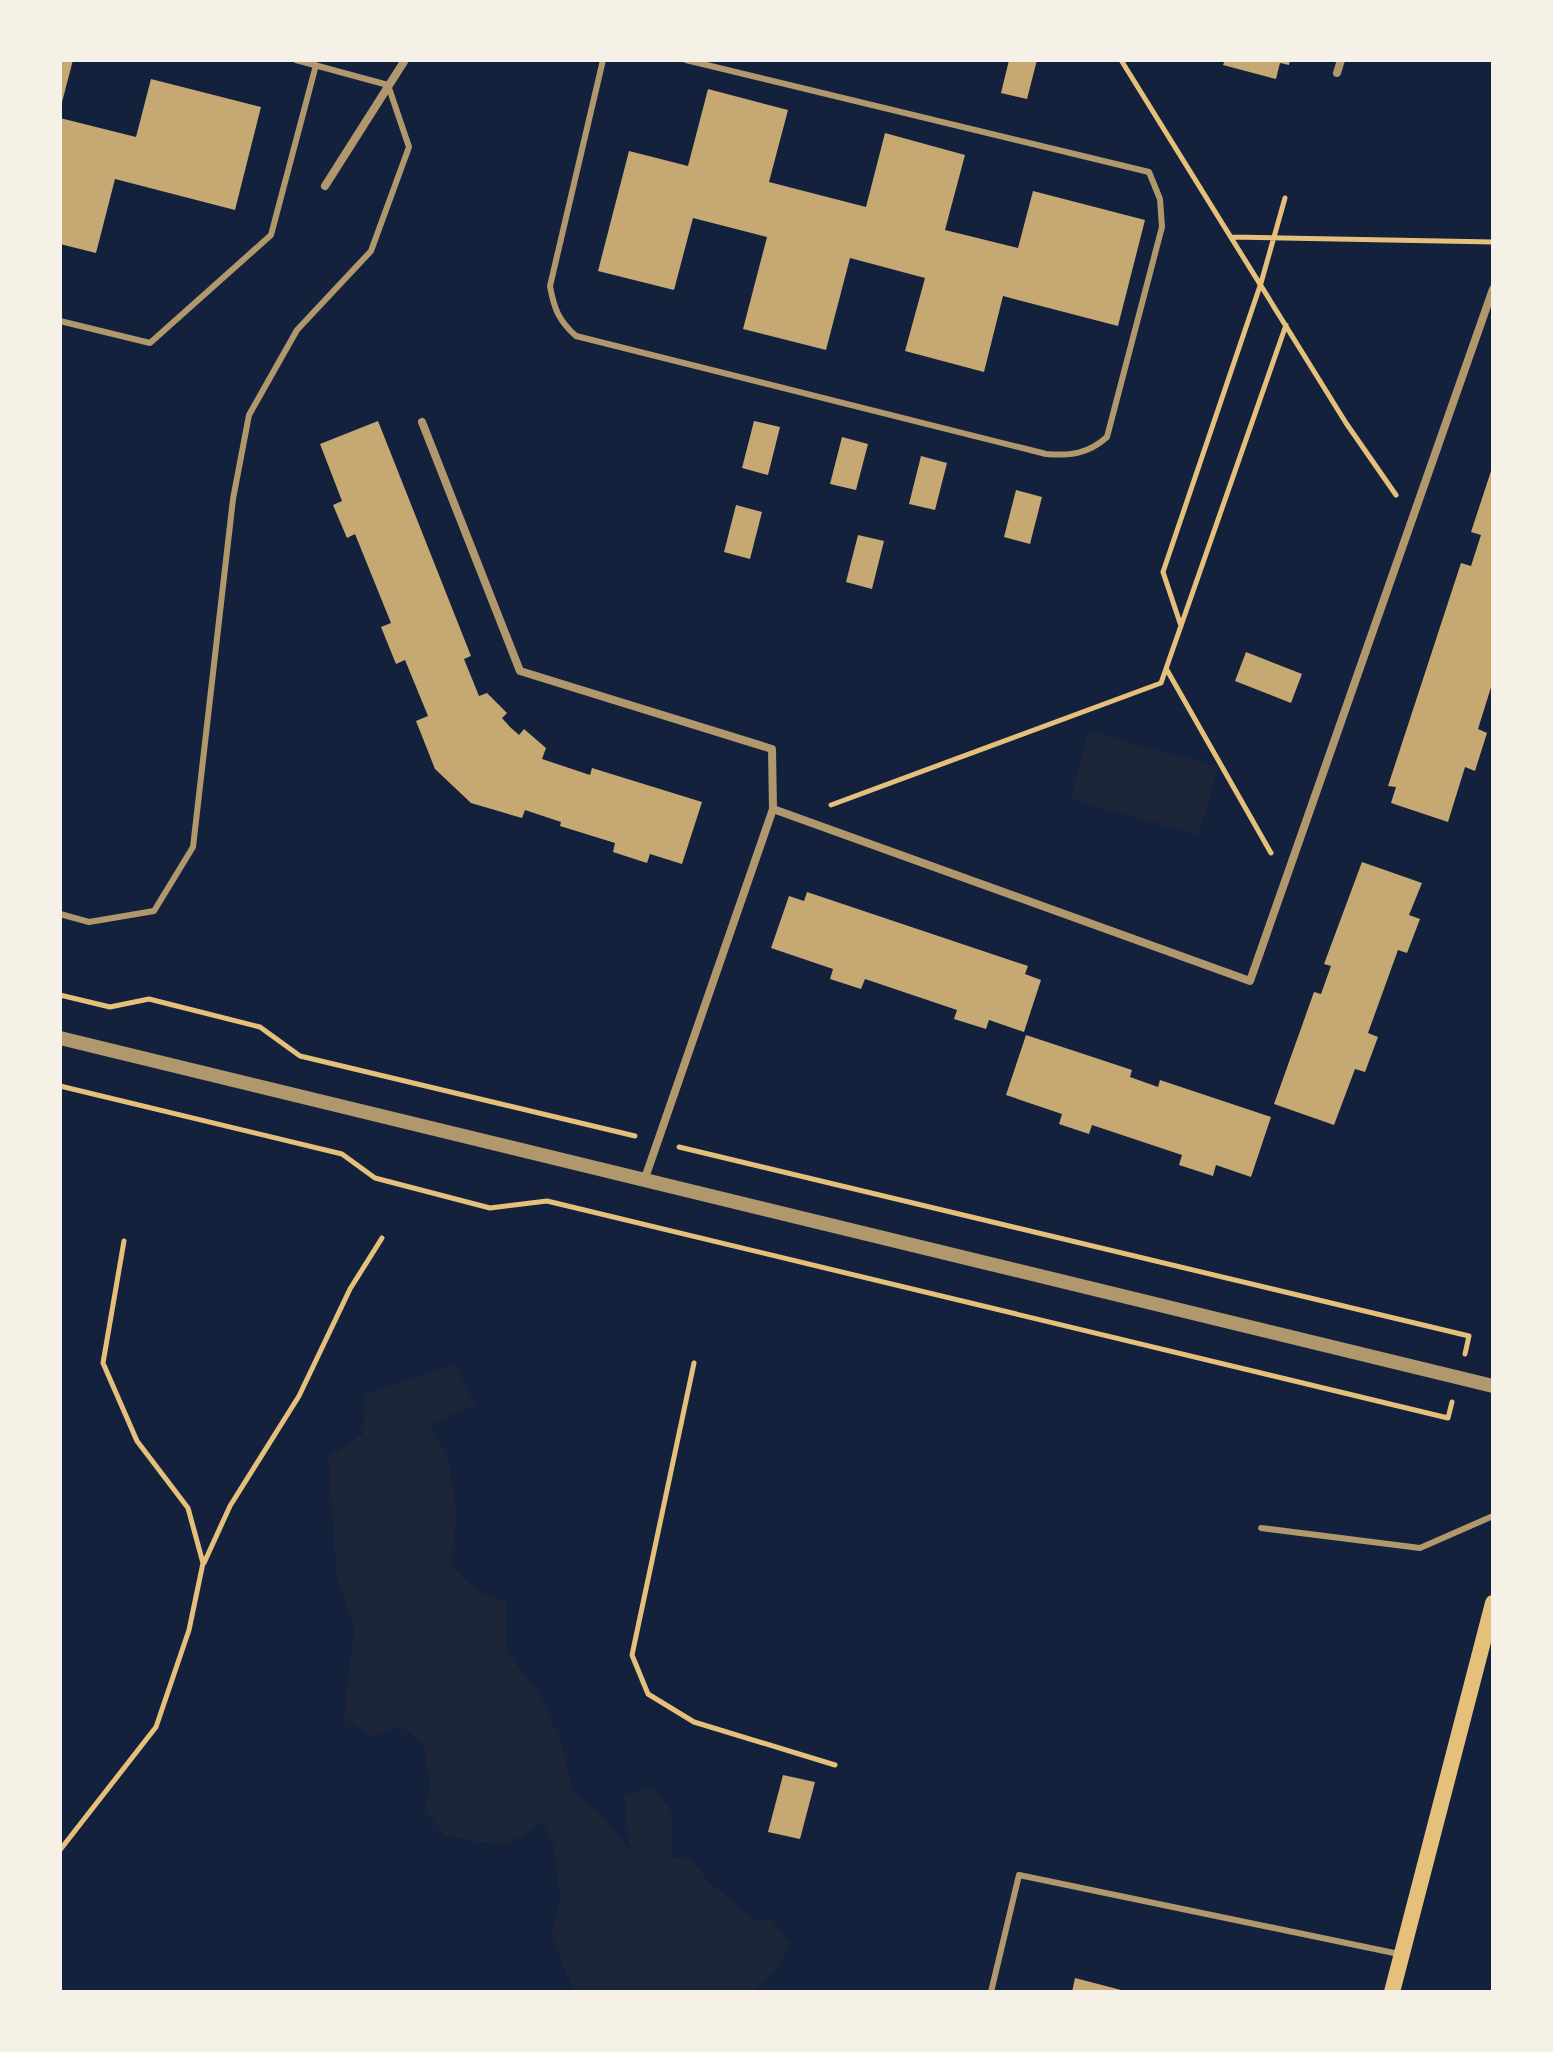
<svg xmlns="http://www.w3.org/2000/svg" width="1553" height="2052" font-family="'Alegreya Sans',sans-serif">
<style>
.green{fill:#1d2539}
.building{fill:#c6a872}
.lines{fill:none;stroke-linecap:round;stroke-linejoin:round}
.path{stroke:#e5c07b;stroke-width:5}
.service{stroke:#b1986c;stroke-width:6}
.minor{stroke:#b1986c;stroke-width:8}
.tertiary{stroke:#b1986c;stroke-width:14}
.secondary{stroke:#e5c07b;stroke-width:16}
</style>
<rect width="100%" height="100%" fill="#14213d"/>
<path class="green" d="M1089,731L1218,767L1199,835L1070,799Z
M455,1365L475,1404L431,1425L448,1458L457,1511L451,1566L478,1592L506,1601V1651L537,1691L562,1743L573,1793L600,1813L629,1849L624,1795L653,1787L673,1814L672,1857L692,1860L708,1881L757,1922L772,1919L790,1945L773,1974L751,1992H574L551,1936L560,1899L554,1846L542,1823L507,1845L472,1841L446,1835L424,1811L430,1785L424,1745L401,1726L372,1737L344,1718L354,1627L337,1578L328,1457L363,1434L365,1395Z"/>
<path class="building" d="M60,60H73L61,106H60Z
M1009,60H1037L1027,99L1001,93Z
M1225,60H1290L1289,65L1280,63L1276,79L1223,65Z
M151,79L261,107L235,210L115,179L96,253L60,244V118L136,137Z
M708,89L788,110L769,182L866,207L885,133L965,155L945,230L1018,248L1033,191L1145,220L1118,326L1003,296L984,372L905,351L925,278L850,258L826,350L743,329L767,237L693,218L674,290L598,271L629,151L688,166Z
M378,421L471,656L464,659L479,696L487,693L507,713L502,718L510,727L519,735L524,729L546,748L542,759L590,775L592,768L702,802L682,864L650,854L647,863L613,852L615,843L560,826L561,822L525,810L522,818L471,803L435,769L416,721L428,716L405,660L396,664L381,627L391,623L355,534L347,538L333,505L342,501L320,444Z
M754,421L780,427L768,475L742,468Z
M842,437L868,444L856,490L830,484Z
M921,456L947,463L935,510L909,504Z
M1493,465V681L1478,729L1487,733L1475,771L1465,767L1448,822L1391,803L1396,787L1388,786L1461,563L1471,566L1481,535L1471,532Z
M1016,490L1042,497L1030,544L1004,537Z
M736,505L762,512L750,559L724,552Z
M858,535L884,541L872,589L846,582Z
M1246,652L1302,674L1291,703L1235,681Z
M1362,862L1422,883L1409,915L1420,919L1407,953L1398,950L1368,1033L1378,1037L1365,1072L1355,1069L1334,1125L1274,1104L1314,992L1321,994L1331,966L1324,964Z
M807,892L1028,966L1025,974L1041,980L1024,1032L989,1020L986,1029L954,1019L957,1010L865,979L861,989L830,979L833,969L771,948L789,896L804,901Z
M1026,1035L1132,1070L1130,1077L1158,1087L1160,1080L1271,1117L1251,1177L1216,1165L1213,1176L1179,1165L1182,1155L1092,1125L1089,1134L1059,1124L1062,1114L1006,1095Z
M783,1775L815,1782L800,1839L768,1832Z
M1075,1978L1125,1991V1992H1072Z"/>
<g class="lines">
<path class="path" d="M1121,60L1346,423L1396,495
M1232,237L1493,242
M1181,626L1163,572L1261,283L1285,198
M1167,670L1271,853
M831,805L1161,683L1286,325
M60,995L110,1007L149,999L260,1027L300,1056L635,1136
M60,1086L342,1154L375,1178L490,1208L547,1201L1448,1418L1452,1402
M679,1147L1469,1336L1465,1354
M694,1363L632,1655L648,1694L694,1722L835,1765
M204,1563L230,1506L299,1396L350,1289L382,1238
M60,1850L156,1727L189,1630L203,1563L188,1508L137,1441L103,1363L124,1241"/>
<path class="service" d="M603,60L550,286C554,309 559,321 576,336L1046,454C1070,456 1088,454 1107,437L1162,227L1160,199L1149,172L686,60
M60,321L150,343L271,235L316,65
M60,914L89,922L154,911L193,847L233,499L249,415L297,330L371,251L409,147L388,85L296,60
M1261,1528L1420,1548L1493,1516
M991,1992L1019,1875L1399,1954"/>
<path class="minor" d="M1337,73L1341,60
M325,186L405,60
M422,422L520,671L772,749L773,809L1250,981L1493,289
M645,1178L773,809"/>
<path class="tertiary" d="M60,1038L1493,1386"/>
<path class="secondary" d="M1392,1992L1493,1603"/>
</g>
<rect width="1553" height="2052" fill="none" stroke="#f6f1e7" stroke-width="124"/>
</svg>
